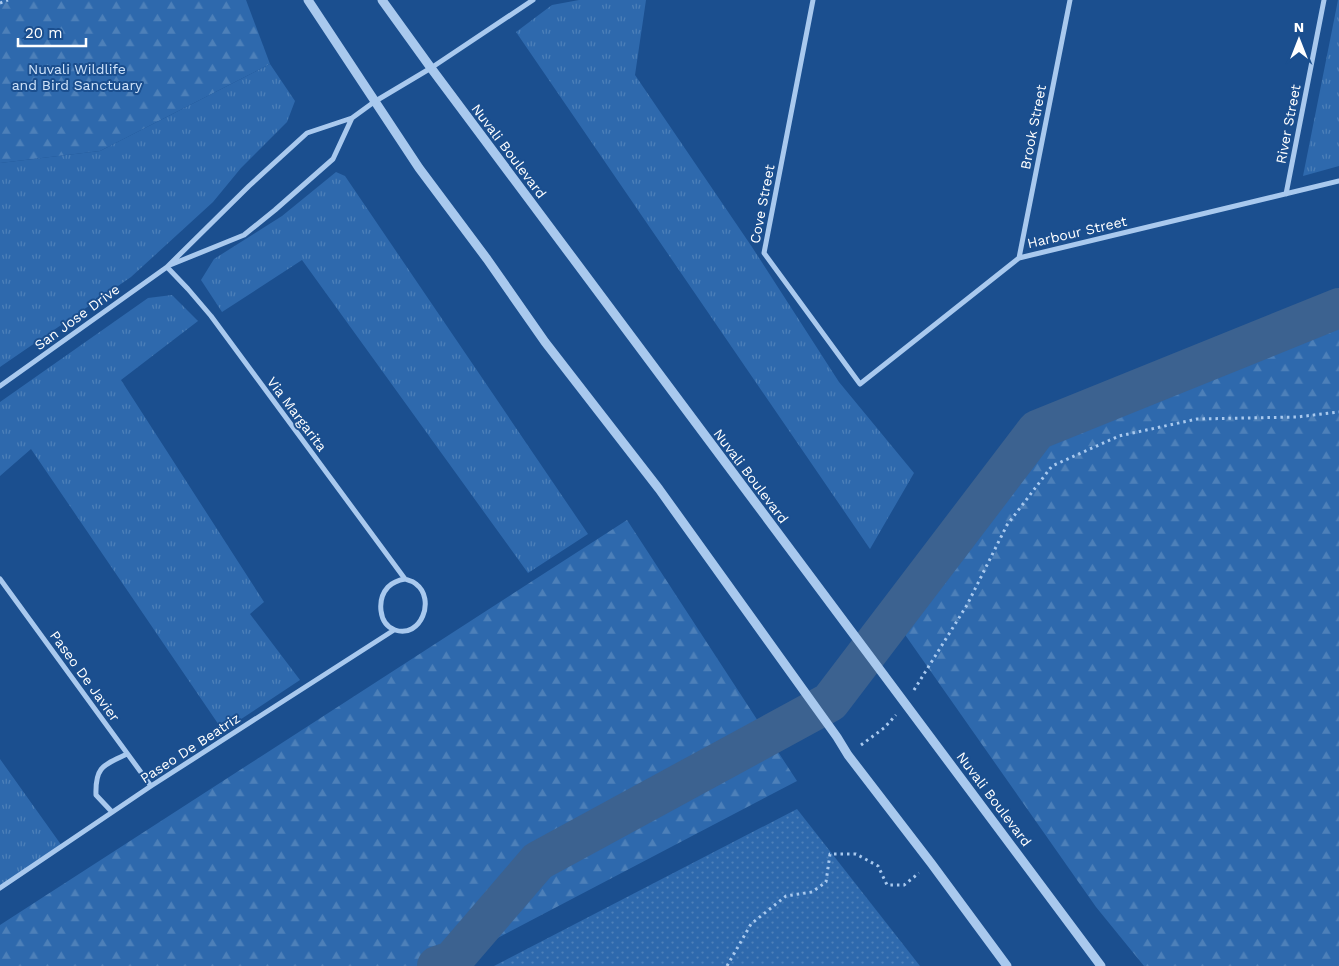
<svg xmlns="http://www.w3.org/2000/svg" width="1339" height="966" font-family="'Work Sans',sans-serif">
<style>
.grass{fill:url(#grass-dots)}
.forest{fill:url(#forest-firs)}
.park{fill:url(#park-tufts)}
.lines{fill:none;stroke-linecap:round;stroke-linejoin:round}
.river{stroke:#3c6290;stroke-width:40}
.path{stroke:#a9c9ee;stroke-width:3;stroke-dasharray:2.5 4;stroke-linecap:butt}
.minor{stroke:#a9c9ee;stroke-width:5}
.tertiary{stroke:#a9c9ee;stroke-width:9}
.labels{text-anchor:middle;dominant-baseline:central;stroke-width:4;stroke-linejoin:round;paint-order:stroke}
.park-label{font-size:14px;fill:#cfe3fa;stroke:#1b4f8f}
.street-label{font-size:14px;fill:#fff;stroke:#1b4f8f}
</style>
<defs>
<pattern id="grass-dots" width="8" height="8" patternUnits="userSpaceOnUse" patternTransform="scale(1.25)"><rect width="8" height="8" fill="#2e69ad"/><path d="M2 2h.1M6 6h.1" fill="none" stroke="#4d80b9" stroke-width="1.8" stroke-linecap="round"/></pattern>
<pattern id="forest-firs" width="22" height="20" patternUnits="userSpaceOnUse" patternTransform="scale(1.25)"><rect width="22" height="20" fill="#2e69ad"/><path d="M5 1l3.5 6h-7zM16 11l3.5 6h-7z" fill="#4d80b9"/></pattern>
<pattern id="park-tufts" width="24" height="20" patternUnits="userSpaceOnUse" patternTransform="scale(1.25)"><rect width="24" height="20" fill="#2e69ad"/><path d="M3 7l-1-3M5 7V3M7 7l1-3M15 17l-1-3M17 17v-4M19 17l1-3" fill="none" stroke="#4d80b9"/></pattern>
</defs>
<rect width="100%" height="100%" fill="#1b4f8f"/>
<path class="grass" d="M797,809L920,966H494Z"/>
<path class="forest" d="M0,0H246L270,64L100,151L0,163Z
M1339,308V966H1144L1096,907L894,619L1037,430Z
M627,520L797,781L444,966H0V925Z"/>
<path class="park" d="M579,0H646L635,75L752,247L839,382L914,473L870,549L516,32L552,5Z
M1338,0H1339V166L1303,176Z
M270,64L295,101L287,122L241,168L213,202L131,277L0,367V163L100,151Z
M336,172L345,176L588,534L528,573L302,260L222,312L201,280L214,259L282,216Z
M172,295L198,321L121,380L264,602L250,614L300,680L223,731L31,449L0,476V402L148,298Z
M0,759L62,846L0,888Z"/>
<g class="lines">
<path class="river" d="M437,966L452,961L538,861L830,702L1037,430L1339,308"/>
<path class="path" d="M0,3L8,0
M914,690L967,605L1007,525L1052,466L1119,436L1197,419L1297,417L1339,412
M861,745L884,728L896,715
M727,966L751,924L786,896L812,892L826,882L830,854H856L878,866L887,885H904L919,873"/>
<path class="minor" d="M813,0L764,253L860,384L1019,258L1339,181
M1286,194L1324,0
M1019,258L1070,0
M170,265L244,235L275,210L333,159L352,118
M167,267L188,289L211,316L405,579
M0,386L167,267L249,186L307,133L352,118L374,102L431,68L533,0
M0,579L151,786
M405,579C408,580 413,581 416,584C436,599 421,639 395,630C378,624 377,599 388,587C393,582 399,580 405,579Z
M112,812L96,795C95,766 104,765 127,754
M0,888L151,786L394,630"/>
<path class="tertiary" d="M308,0L419,168L487,259L545,342L659,489L837,737L848,755L931,863L1007,966
M382,0L431,68L1101,966"/>
</g>
<g class="labels">
<g class="park-label">
<text x="77" y="69">Nuvali Wildlife<tspan x="77" dy="16">and Bird Sanctuary</tspan></text>
</g>
<g class="street-label">
<text transform="translate(1288 124) rotate(-79)">River Street</text>
<text transform="translate(1033 127) rotate(-79)">Brook Street</text>
<text transform="translate(509 151) rotate(53)">Nuvali Boulevard</text>
<text transform="translate(762 204) rotate(-79)">Cove Street</text>
<text transform="translate(1077 232) rotate(-13)">Harbour Street</text>
<text transform="translate(77 317) rotate(-36)">San Jose Drive</text>
<text transform="translate(297 414) rotate(53)">Via Margarita</text>
<text transform="translate(751 476) rotate(53)">Nuvali Boulevard</text>
<text transform="translate(85 676) rotate(54)">Paseo De Javier</text>
<text transform="translate(190 748) rotate(-33)">Paseo De Beatriz</text>
<text transform="translate(994 799) rotate(53)">Nuvali Boulevard</text>
</g>
</g>
<g transform="translate(1299 40)" stroke="#1b4f8f" stroke-width="4" paint-order="stroke">
<path d="M0-4L9 19L0 12L-9 19Z" fill="#ffffff"/>
<text y="-8" font-size="14" font-weight="bold" text-anchor="middle" fill="#ffffff">N</text>
</g>
<path d="M18 38v8h68v-8" fill="none" stroke="#ffffff" stroke-width="2.5"/>
<text x="25" y="38" font-size="15" fill="#ffffff" stroke="#1b4f8f" stroke-width="4" paint-order="stroke">20 m</text>
</svg>
